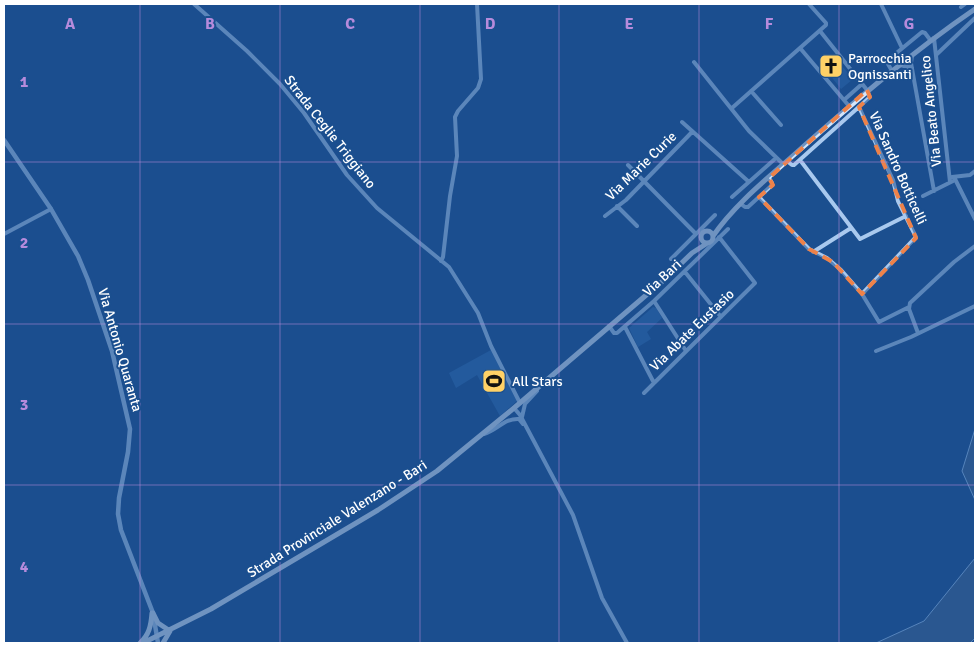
<svg xmlns="http://www.w3.org/2000/svg" width="979" height="647" font-family="Signika,sans-serif">
<style>
.green{fill:#2e69ad}
.water{fill:#3c6290;stroke:#9cc4f0}
.lines{fill:none;stroke-linecap:round;stroke-linejoin:round}
.minor{stroke:#a9c9ee;stroke-width:4}
.tertiary{stroke:#a9c9ee;stroke-width:4.5}
.secondary{stroke:#d6e6fa;stroke-width:5}
.marked{fill:none;stroke:#ee8249;stroke-width:4;stroke-dasharray:10 6;stroke-linejoin:round}
.grid{fill:none;stroke:#b68bdc;stroke-width:1;stroke-opacity:0.55}
.labels{text-anchor:middle;dominant-baseline:central;stroke-width:4;stroke-linejoin:round;paint-order:stroke}
.poi-label{font-size:14px;fill:#fff;stroke:#1b4f8f;text-anchor:start}
.street-label{font-size:14px;fill:#fff;stroke:#1b4f8f}
.grid-label{font-size:16px;text-anchor:middle;font-weight:bold;fill:#b68bdc;stroke:#1b4f8f;stroke-width:4;stroke-linejoin:round;paint-order:stroke}
</style>
<rect width="100%" height="100%" fill="#1b4f8f"/>
<path class="green" d="M837,60L853,79L841,89L826,70Z
M653,307L656,308L662,318L647,332L651,339L638,347L629,328Z
M491,350L518,400L500,416L477,375L456,388L449,373Z"/>
<path class="water" d="M975,429V500L962,471Z
M975,558V638L970,643H876L924,621Z"/>
<g class="lines">
<path class="minor" d="M194,4L247,51L280,84L304,113L347,175L377,208L449,267L478,313L491,346L520,403
M881,4L902,48
M961,7L965,4
M934,38L950,182
M800,48L849,106
M936,55L975,18
M912,56L911,63L934,191
M694,62L749,131L783,164
M900,65L912,68
M892,71L888,64V60L922,32L925,33L931,41
M751,91L781,125
M844,100L862,84
M859,107L893,180L898,201L916,237L862,294
M732,108L826,25V23L809,4
M682,122L749,182
M800,160L860,239L906,216
M787,161L792,165H794L870,97L867,90L820,31
M628,165L696,234
M952,177L970,175L975,171
M954,177L975,219
M923,196L953,181
M732,197L776,158
M759,197L809,249L827,258L841,270L862,294L879,322L909,307
M741,204L745,207H748L771,186L772,183L769,178
M617,206L637,226
M605,216L626,200L692,132
M4,234L51,209
M813,252L851,228
M671,259L715,215
M441,261L443,257L450,196L457,156L455,117L458,111L478,88L481,79L477,4
M685,272L721,317
M654,301L686,351
M609,326L614,333H617L654,301L728,229
M625,327L654,383
M918,333L909,309L910,303L954,262L975,246
M876,351L911,337L975,306
M644,393L755,283L719,237
M514,408L520,415L573,515L602,598L627,643
M522,417L525,404L537,391
M484,434C498,430 504,418 519,419L523,424"/>
<path class="tertiary" d="M4,140L51,209L78,256L88,280L112,351L130,429L128,452L119,498L118,514L121,530L153,613L158,643"/>
<path class="secondary" d="M701 237a6 6 0 1 1 12 0a6 6 0 1 1-12 0Z
M713,236C735,204 768,178 796,153C854,102 912,52 975,9
M153,613L158,623L170,631L163,643
M140,643C149,635 151,626 152,613
M143,643L211,609L378,510L437,471L514,408L665,279L692,253L706,244"/>
</g>
<path d="M0 0H979V647H0ZM867,90L870,97L859,107L916,238L862,294L833,262L809,249L759,197L773,185L769,178Z" fill="#1b4f8f" fill-opacity=".55" fill-rule="evenodd"/>
<path class="marked" d="M867,90L870,97L859,107L916,238L862,294L833,262L809,249L759,197L773,185L769,178Z"/>
<path class="grid" d="M140,4V643M280,4V643M420,4V643M559,4V643M699,4V643M839,4V643M4,162H975M4,324H975M4,485H975"/>
<defs>
<g id="church-square" transform="scale(1.25)"><rect x="-9" y="-9" width="18" height="18" rx="4" fill="#ffd166" stroke="#1b4f8f"/><path d="M-1.2-6h2.4v3.5h3.3v2.4h-3.3V6h-2.4V-.1h-3.3v-2.4h3.3Z" fill="#111"/></g>
<g id="stadium-square" transform="scale(1.25)"><rect x="-9" y="-9" width="18" height="18" rx="4" fill="#ffd166" stroke="#1b4f8f"/><path d="M0-5a6.5 5 0 1 0 0 10a6.5 5 0 1 0 0-10ZM-3.5-1.8h7v3.6h-7Z" fill="#111"/></g>
</defs>
<g fill-rule="evenodd">
<use href="#church-square" x="831" y="66"/>
<use href="#stadium-square" x="494" y="381"/>
</g>
<g class="labels">
<g class="poi-label">
<text x="848" y="58">Parrocchia<tspan x="848" dy="16">Ognissanti</tspan></text>
<text x="512" y="381">All Stars</text>
</g>
<g class="street-label">
<text transform="translate(931 111) rotate(-96)">Via Beato Angelico</text>
<text transform="translate(330 132) rotate(52)">Strada Ceglie Triggiano</text>
<text transform="translate(641 166) rotate(-44)">Via Marie Curie</text>
<text transform="translate(898 168) rotate(66)">Via Sandro Botticelli</text>
<text transform="translate(662 278) rotate(-43)">Via Bari</text>
<text transform="translate(692 330) rotate(-44)">Via Abate Eustasio</text>
<text transform="translate(120 350) rotate(74)">Via Antonio Quaranta</text>
<text transform="translate(337 519) rotate(-32)">Strada Provinciale Valenzano - Bari</text>
</g>
</g>
<g class="grid-label">
<text x="70" y="29">A</text>
<text x="210" y="29">B</text>
<text x="350" y="29">C</text>
<text x="490" y="29">D</text>
<text x="629" y="29">E</text>
<text x="769" y="29">F</text>
<text x="909" y="29">G</text>
<text x="24" y="87">1</text>
<text x="24" y="248">2</text>
<text x="24" y="410">3</text>
<text x="24" y="572">4</text>
</g>
<rect width="979" height="647" fill="none" stroke="#ffffff" stroke-width="10"/>
</svg>
